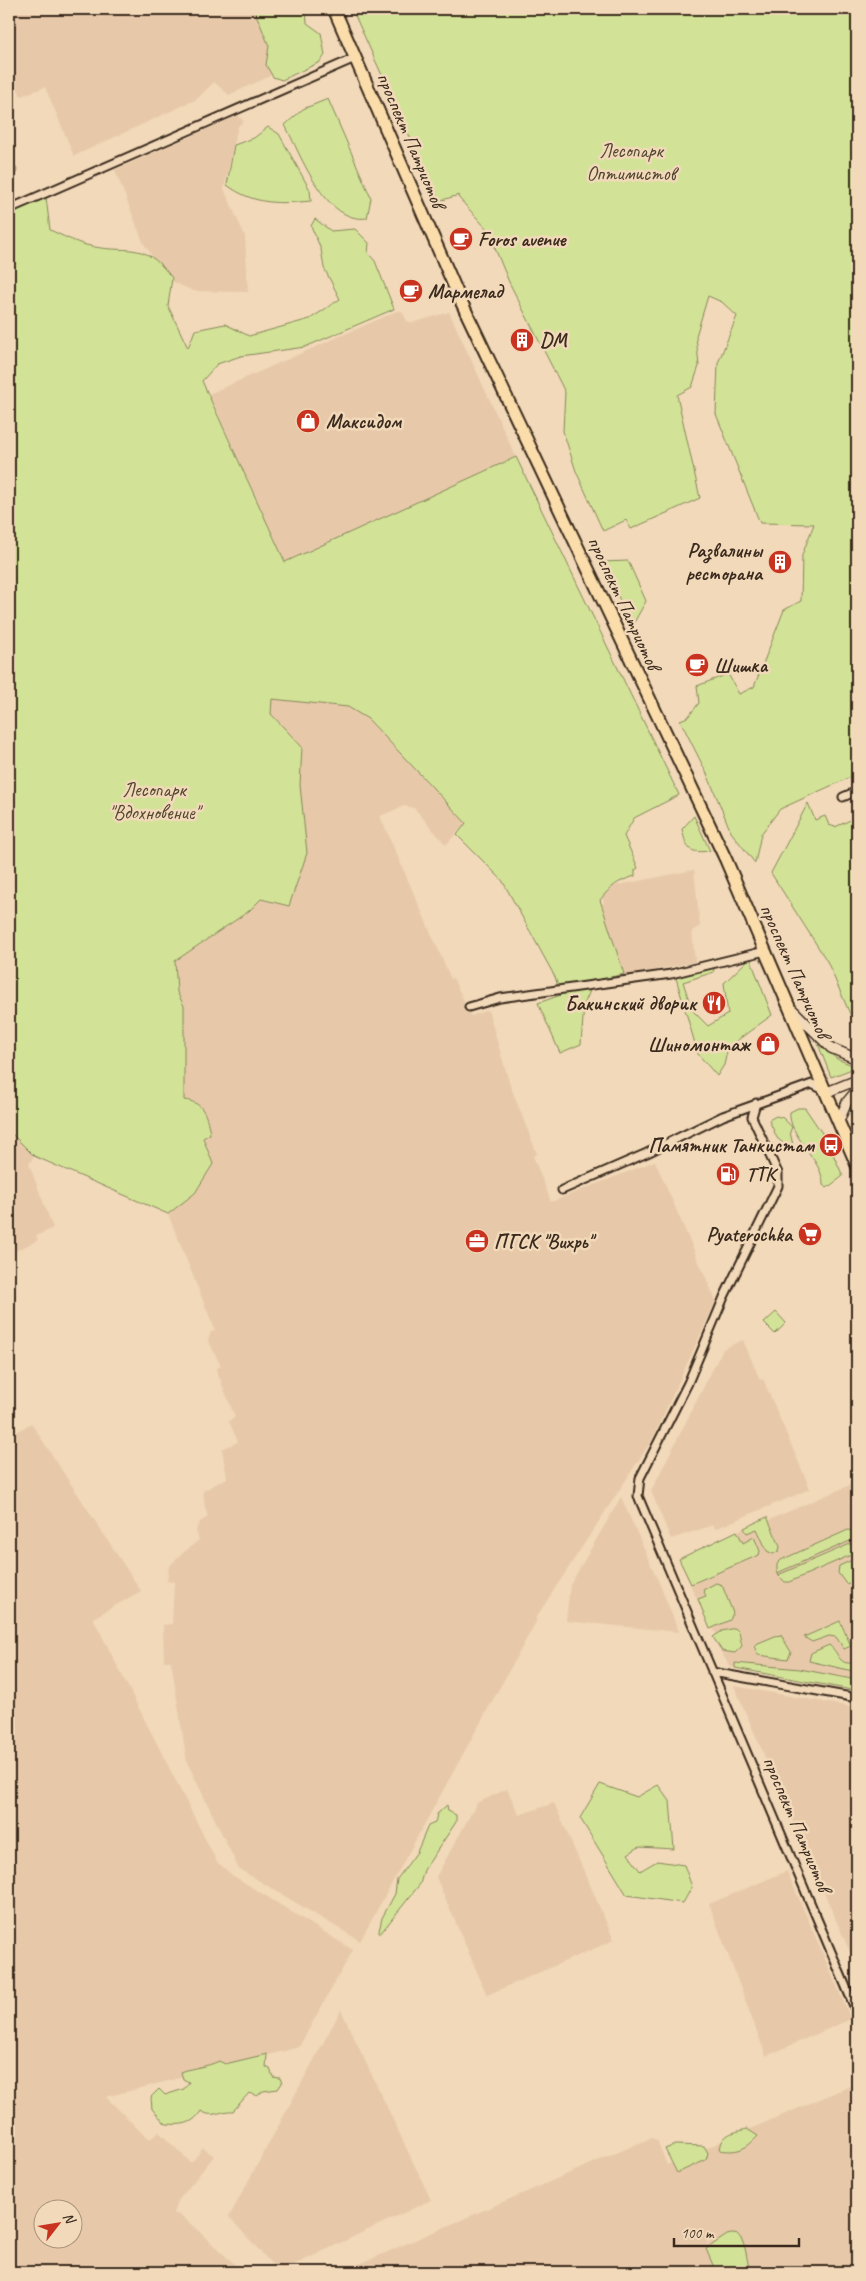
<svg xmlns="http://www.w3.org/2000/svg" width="866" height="2281" font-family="Caveat,sans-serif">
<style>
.built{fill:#e7c9a9;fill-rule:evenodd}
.green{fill:#d2e397;stroke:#86865a}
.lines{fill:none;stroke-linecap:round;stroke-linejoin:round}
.minor-casing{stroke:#3b2a1e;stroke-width:11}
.tertiary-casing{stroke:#3b2a1e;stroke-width:12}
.trunk-casing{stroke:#3b2a1e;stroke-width:15}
.minor{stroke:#f1d9b9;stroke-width:7}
.tertiary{stroke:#f1d9b9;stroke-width:9}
.trunk{stroke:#faddab;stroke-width:11}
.labels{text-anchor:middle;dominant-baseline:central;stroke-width:5;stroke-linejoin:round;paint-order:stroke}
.street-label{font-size:20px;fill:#3b2a1e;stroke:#f1d9b9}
.park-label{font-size:20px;fill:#524630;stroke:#f1d9b9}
.poi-label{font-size:20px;font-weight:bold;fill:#3b2a1e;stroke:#f1d9b9;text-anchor:start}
</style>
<rect width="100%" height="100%" fill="#f1d9b9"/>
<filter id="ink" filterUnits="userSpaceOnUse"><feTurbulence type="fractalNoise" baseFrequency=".02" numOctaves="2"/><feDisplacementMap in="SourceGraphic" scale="10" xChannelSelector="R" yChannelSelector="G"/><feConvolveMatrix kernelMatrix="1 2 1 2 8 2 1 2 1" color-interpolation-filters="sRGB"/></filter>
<g filter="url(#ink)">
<path class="built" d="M9,9H267L283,70L229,95L214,82L197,99L74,156L45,87L21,96L9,69Z
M238,115L244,122L238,126L224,189L245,236L248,292L193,291L167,279L143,242L115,170Z
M397,311H402L407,321L412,323L449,312L516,457L285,562L209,394Z
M272,699L348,707L368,719L466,823L446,845L414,808L404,806L380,816L451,979L453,978L471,1016L488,1010L510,1085L537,1154L533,1156L551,1202L655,1161L716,1301L652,1440L535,1619L537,1620L360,1941L239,1869L187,1762L171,1661H164L163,1625L172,1624L174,1582L167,1581L169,1567L178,1557L199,1540L196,1530L200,1522L208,1517L205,1507L203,1491L227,1478L222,1449L238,1442L229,1421L235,1417L216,1369L221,1366L208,1340L211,1332L215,1330L168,1214L195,1193L213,1164L203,1137L184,1100V1006L177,992L175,961L249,911L261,899L288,906L300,785L302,747L271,714Z
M694,870L700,926L692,931L695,962L619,977L599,907L604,902L599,889Z
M9,1131L34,1156L29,1164L53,1228L36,1236L38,1240L9,1254Z
M743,1340L760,1380L763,1379L810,1489L715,1529L713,1525L671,1539L651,1491L723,1349Z
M31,1423L141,1591L93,1618L217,1862L232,1875L353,1950L299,2047L106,2097L149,2140L159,2132L191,2163L203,2148L214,2156L177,2202L173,2213L182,2216L243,2272H9V1437ZM42,2208H72V2238H42Z
M857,1482V1691L730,1667L718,1647L713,1637L716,1634L713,1629H710L679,1559L767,1517L769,1520Z
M621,1497L660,1585L679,1632L566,1621L570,1585Z
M734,1686L857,1708V1968Z
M507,1789L519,1815L554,1803L614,1940L487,1995L436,1877L477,1803Z
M787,1871L851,2019L766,2056L709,1904Z
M341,2010L431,2200L279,2272L229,2217Z
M857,2083V2272H341L651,2138L657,2140L667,2165Z"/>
<path class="green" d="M254,9H306L307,23L321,33L325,55L320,62L282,80L273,77L266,65L269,46Z
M352,9H857V774L780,809L761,834L755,863L731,832L708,776L680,720L688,717L699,703L697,686L728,674L739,694L754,687L784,610L801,601L802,555L814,524L760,523L716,414L718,363L737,316L722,302L708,296L696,336L699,366L692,387L677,395L700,498L631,529L626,520L603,531L576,471L563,431L565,392L509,282L487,229L458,197L459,195L439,201Z
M328,99L371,198L367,218C325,224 301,155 285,125L303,109Z
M268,127L279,134L310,190L311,201C279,204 254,205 227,185L234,145L254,138Z
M9,155L17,170L14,179L9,183Z
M46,197L50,230C61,235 75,242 86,245C127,256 142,237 172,278L168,306L188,348L195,330L225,324L249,336L310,319L340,299L324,268L321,249L311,226L315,219L331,231L355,229L369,243L368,253L375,261L394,309L305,347L241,356L217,364L202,381L285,562L516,457L679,795L634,818L624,836L638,868L635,870V876C618,881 611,886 600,900L624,974L594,981L584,1005L581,1044L560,1053L538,1003L561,995L555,977L502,880L457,835L466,823L368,719L348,707L272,699L271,714L302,747L300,785L307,853L289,906L261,899L249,911L175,961L177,992L184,1006V1100C204,1102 207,1116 210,1134L203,1138L213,1164L195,1193L168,1214L34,1156L9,1131V212Z
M628,561L646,601L632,626L602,562Z
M808,803L815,820L825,816L829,825L835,827L857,817V1030L827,961L771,873Z
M694,816L710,851C689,853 687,851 682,829Z
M750,958L772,1015L728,1047L724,1065L717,1076L698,1054L676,978L713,967L714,972L683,982L692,1010L708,1026L728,1014L724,983Z
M818,1044L837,1059L857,1067L831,1077Z
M857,1092V1135C851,1119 846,1106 857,1092Z
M798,1108H805L826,1139L843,1176L827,1188L823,1185C824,1161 787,1135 790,1112Z
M776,1116L783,1118L792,1127L790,1132L793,1145L788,1147L777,1138L769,1120Z
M776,1312L786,1323L775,1334L764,1323Z
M767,1517L780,1546L779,1551L773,1554L767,1551L757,1529L747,1533L744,1528Z
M848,1530L857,1532V1544L850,1541L777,1573V1564L781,1560Z
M737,1531L743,1543L754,1537L760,1551L759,1555L691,1584L679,1559Z
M850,1544L857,1546V1554L851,1555L789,1582H785L778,1575Z
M857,1560V1580L846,1584L838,1573L839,1566L850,1561Z
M716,1583L722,1585L733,1613L730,1620L710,1629L698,1599L706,1596L703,1590Z
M840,1621L851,1646L844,1649L836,1637L829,1636L812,1642L804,1637Z
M735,1628L739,1632L742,1646L735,1653L722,1651L713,1637L722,1631Z
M781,1635L791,1652L788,1659L758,1655L754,1646L756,1644L775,1636Z
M829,1645C841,1654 837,1667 857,1662V1672L809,1661L811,1653Z
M735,1663L800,1669L857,1680V1691L735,1668Z
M600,1784L637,1797L658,1785L670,1801L674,1849L639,1847L628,1854L640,1871L657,1861L684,1865L692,1887L683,1903L627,1895L580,1818Z
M447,1805L448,1811L456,1815V1822L424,1870L420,1884L380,1934L379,1931L382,1918L395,1894L397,1879L417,1852L428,1826L435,1823L437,1814Z
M267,2054L266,2067L270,2069L273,2077L280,2078L282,2083L278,2089L263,2091L257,2096L249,2093L233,2111C220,2110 213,2119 201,2111C192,2125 182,2125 166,2124L152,2109L151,2097L159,2089L165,2095L184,2089L189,2082L183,2079L181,2072C194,2067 207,2067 219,2061L225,2064Z
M747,2129L758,2136C746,2149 738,2153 720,2150C722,2133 732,2133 747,2129Z
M675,2145L704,2146L708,2153L706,2160L677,2173L665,2149Z
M736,2233C747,2242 746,2259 750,2272H716L706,2249L727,2235Z"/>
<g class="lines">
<g class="minor-casing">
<path id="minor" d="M9,209L355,58
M843,797L857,791
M469,1007L500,998L671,974L765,951
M756,1103L752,1117L778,1173V1186L724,1297L688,1383L640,1478L638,1496L857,2013
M562,1190L647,1153L723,1116L812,1084L824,1090
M712,1672L857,1698"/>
</g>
<g class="tertiary-casing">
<path id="tertiary" d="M793,1010L831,1048L857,1059
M827,1092L857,1080
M839,1121L847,1102L857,1090"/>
</g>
<g class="trunk-casing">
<path id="trunk" d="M334,9L459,297L726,860L857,1165"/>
</g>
<use href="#minor" class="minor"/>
<use href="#tertiary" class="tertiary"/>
<use href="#trunk" class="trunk"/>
</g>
</g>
<defs>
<g id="cafe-disc" transform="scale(1.25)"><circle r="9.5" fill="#c8321e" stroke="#f1d9b9"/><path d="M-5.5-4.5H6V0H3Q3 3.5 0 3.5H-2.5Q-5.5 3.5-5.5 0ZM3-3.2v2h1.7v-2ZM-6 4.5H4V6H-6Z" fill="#fff"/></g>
<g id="building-disc" transform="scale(1.25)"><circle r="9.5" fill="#c8321e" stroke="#f1d9b9"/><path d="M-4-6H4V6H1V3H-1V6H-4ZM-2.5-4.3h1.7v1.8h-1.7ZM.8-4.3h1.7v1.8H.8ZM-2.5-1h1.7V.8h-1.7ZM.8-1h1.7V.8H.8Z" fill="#fff"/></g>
<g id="shop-disc" transform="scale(1.25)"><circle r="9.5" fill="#c8321e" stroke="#f1d9b9"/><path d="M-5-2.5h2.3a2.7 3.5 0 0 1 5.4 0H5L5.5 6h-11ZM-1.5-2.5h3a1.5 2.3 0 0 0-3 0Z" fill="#fff"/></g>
<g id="restaurant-disc" transform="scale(1.25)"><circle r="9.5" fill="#c8321e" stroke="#f1d9b9"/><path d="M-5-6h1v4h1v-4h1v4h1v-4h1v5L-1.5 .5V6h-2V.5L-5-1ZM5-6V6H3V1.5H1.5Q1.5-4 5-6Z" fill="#fff"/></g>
<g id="bus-disc" transform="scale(1.25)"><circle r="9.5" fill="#c8321e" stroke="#f1d9b9"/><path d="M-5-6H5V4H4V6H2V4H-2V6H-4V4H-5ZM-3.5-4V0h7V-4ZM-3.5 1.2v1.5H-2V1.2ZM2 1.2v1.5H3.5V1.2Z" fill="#fff"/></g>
<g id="fuel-disc" transform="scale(1.25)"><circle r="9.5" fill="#c8321e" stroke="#f1d9b9"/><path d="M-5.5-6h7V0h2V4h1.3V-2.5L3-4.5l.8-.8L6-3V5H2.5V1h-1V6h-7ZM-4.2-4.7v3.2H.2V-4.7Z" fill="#fff"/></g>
<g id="supermarket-disc" transform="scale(1.25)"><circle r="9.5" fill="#c8321e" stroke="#f1d9b9"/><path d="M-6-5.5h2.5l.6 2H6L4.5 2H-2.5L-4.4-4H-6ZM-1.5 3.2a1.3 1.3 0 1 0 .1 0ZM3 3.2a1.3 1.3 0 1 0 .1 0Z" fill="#fff"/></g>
<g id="office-disc" transform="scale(1.25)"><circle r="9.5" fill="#c8321e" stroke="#f1d9b9"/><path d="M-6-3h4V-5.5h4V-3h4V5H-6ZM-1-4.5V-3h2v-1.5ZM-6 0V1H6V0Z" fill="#fff"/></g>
</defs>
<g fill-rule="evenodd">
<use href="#cafe-disc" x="461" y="239"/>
<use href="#cafe-disc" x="411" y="291"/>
<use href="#building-disc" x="522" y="340"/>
<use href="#shop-disc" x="308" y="421"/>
<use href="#building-disc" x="780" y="562"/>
<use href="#cafe-disc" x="697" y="665"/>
<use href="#restaurant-disc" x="714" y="1003"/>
<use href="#shop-disc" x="768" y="1044"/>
<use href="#bus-disc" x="831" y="1145"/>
<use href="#fuel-disc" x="728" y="1174"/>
<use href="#supermarket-disc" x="810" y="1234"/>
<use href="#office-disc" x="477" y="1241"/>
</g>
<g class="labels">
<g class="street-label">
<text transform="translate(411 140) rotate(67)">проспект Патриотов</text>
<text transform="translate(624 603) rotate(65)">проспект Патриотов</text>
<text transform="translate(795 971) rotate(66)">проспект Патриотов</text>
<text transform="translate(797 1824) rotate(67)">проспект Патриотов</text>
</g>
<g class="park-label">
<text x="631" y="150">Лесопарк<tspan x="631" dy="23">Оптимистов</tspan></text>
<text x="154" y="789">Лесопарк<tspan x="154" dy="23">"Вдохновение"</tspan></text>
</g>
<g class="poi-label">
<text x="478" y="239">Foros avenue</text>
<text x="428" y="291">Мармелад</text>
<text x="540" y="340">DM</text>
<text x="326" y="421">Максидом</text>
<text x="762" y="550" text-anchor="end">Развалины<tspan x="762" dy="23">ресторана</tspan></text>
<text x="714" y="665">Шишка</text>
<text x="696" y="1003" text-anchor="end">Бакинский дворик</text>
<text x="750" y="1044" text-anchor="end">Шиномонтаж</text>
<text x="814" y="1145" text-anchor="end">Памятник Танкистам</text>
<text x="746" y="1174">ТТК</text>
<text x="792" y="1234" text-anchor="end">Pyaterochka</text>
<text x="494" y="1241">ПГСК "Вихрь"</text>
</g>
</g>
<rect width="866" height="2281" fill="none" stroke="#f1d9b9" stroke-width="30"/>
<rect x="15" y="15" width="836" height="2251" fill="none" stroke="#3b2a1e" stroke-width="2" filter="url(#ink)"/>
<g transform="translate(58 2224) rotate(59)"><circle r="24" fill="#f1d9b9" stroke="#a8937b"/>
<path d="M0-4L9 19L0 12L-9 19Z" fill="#c8321e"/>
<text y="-8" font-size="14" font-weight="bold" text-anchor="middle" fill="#3b2a1e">N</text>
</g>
<path d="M674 2238v8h125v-8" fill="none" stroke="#3b2a1e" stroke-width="2.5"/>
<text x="681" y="2238" font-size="15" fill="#3b2a1e" stroke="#f1d9b9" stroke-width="4" paint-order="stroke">100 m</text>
</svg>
